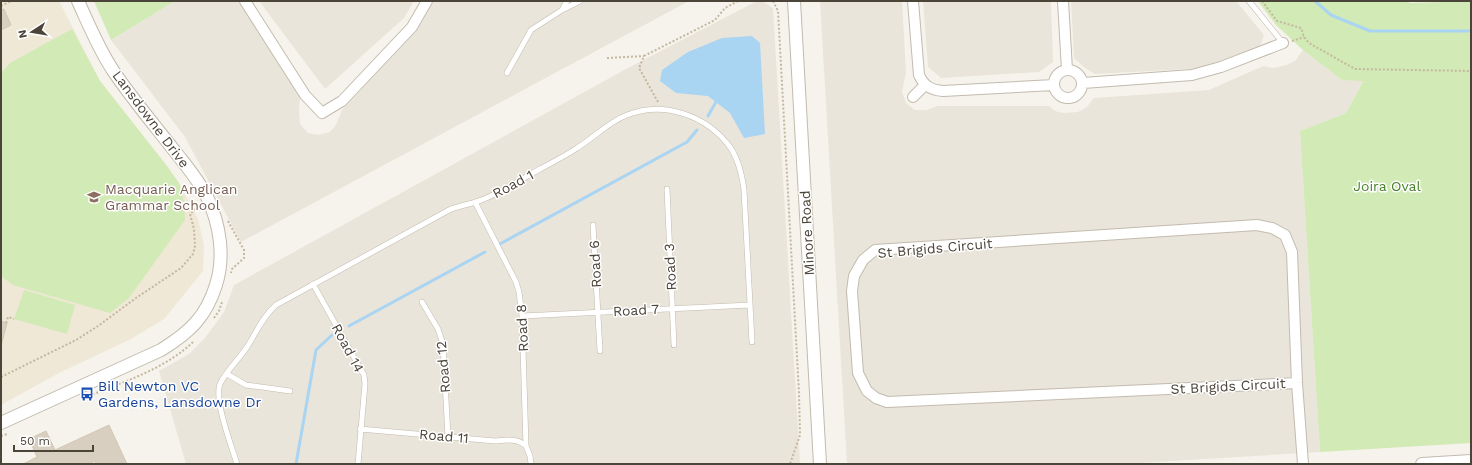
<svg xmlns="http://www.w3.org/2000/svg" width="1472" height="465" font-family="'Work Sans',sans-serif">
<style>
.residential{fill:#eae5da}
.education{fill:#efe8d6}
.green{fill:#d2eab5}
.water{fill:#a9d4f2}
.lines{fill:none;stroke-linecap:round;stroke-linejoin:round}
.stream{stroke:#a9d4f2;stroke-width:3}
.building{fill:#d8cfc1;stroke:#d3c7b4}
.service-casing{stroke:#c2bbae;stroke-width:6}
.minor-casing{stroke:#c2bbae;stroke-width:12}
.tertiary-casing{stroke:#c2bbae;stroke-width:14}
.path{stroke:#c4b79f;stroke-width:2;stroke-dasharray:2 2;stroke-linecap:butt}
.service{stroke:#fff;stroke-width:5}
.minor{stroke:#fff;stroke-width:10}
.tertiary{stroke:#fff;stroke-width:12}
.labels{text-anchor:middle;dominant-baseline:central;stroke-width:3;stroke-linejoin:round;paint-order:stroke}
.street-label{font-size:14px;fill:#4b4439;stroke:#fff}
.park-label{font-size:14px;fill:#4a7f2a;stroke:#fff}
.education-label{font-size:14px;fill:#785e54;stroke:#fff;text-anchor:start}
.transit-label{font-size:14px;fill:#164399;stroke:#fff;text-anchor:start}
</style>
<rect width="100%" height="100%" fill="#f6f3ec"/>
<path class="residential" d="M175,1H239L300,96L299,111L300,124L308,133L318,135L330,132L336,125L342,110L418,29L434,1H689L241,242L185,137L111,40Z
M259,1H414L404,18L325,89Z
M757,1H762L773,8L800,464H186L159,371L189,354L205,338L224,312L234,285L626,69Z
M820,1H902L906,73L902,92L906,103L915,110H926L937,106H1049L1055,111L1063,113L1078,112L1087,107L1094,98L1209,90L1263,66L1273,68L1287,65L1296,60L1303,50L1342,80H1363L1346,113L1300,131L1320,452L1123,464H847Z
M923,1H1051L1053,62L1039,72L941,78L928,67Z
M1071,1H1236L1264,35L1260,46L1206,68L1095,74L1085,68L1074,58Z"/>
<path class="education" d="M1,1H59L100,81L167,166L179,183L198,219L204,246L203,271L164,319L131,339L59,373L1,405Z"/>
<path class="green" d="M94,1H175L111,40Z
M1258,1H1404L1411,3L1471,1V443L1320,452L1300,131L1346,113L1363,81L1342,80L1303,50L1276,25Z
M72,29L100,81L167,166L179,183L184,201L185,220L129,298L110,313L13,285L1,276V73L10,63Z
M24,290L75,305L67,334L14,319Z"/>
<path class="water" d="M752,36L760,43L765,134L744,138L730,113L708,96L676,93L660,81L662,70L688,52L722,38Z"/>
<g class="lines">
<path class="stream" d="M1315,1L1331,15L1370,31H1471
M708,116L717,100
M498,245L687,142L697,130
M349,326L485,252
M296,464L316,350L332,335"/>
</g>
<path class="building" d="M4,9L11,25L1,30V10Z
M1,321L7,323L1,346Z
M109,425L127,464H96L95,461L89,464H23L37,457L29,439L46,431L55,450Z"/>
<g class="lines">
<g class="service-casing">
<path id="service" d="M1249,1L1283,43
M562,10L567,1
M507,73L531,30L562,10L580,1
M667,189L674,345
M475,202L516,282L519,292L522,316L526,446L530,456L531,464
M593,225L600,351
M313,284L364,375L365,384L358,464
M422,302L438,329L443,344L448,437
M522,316L750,305
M227,374L246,385L290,391
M360,429L495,441C506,440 517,438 526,446
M237,464C232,447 212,396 221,382C228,369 239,359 247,347C256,333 263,316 276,305L449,210C460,205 473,204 484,199C503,191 522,179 540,169C553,162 565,156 577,148C595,137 608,122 627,115C664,100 707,116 730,147C739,160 742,175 744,190L752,342"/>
</g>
<g class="minor-casing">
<path id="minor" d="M245,1L305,95L322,113L342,101L412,27L427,1
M913,1L919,75C924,86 931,90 943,91L1054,85
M1063,1L1067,70
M1054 84a14 14 0 1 1 28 0a14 14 0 1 1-28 0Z
M1083,83L1192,75L1221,67L1283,43
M913,97L925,85
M1297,383L887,402L876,398L867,391L858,373L852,291L854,276L863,260L875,250L1257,225L1272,228L1285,235L1292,252L1297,383L1303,464"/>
</g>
<g class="tertiary-casing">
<path id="tertiary" d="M794,1L820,464
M1,423L161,350C190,332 206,317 216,285C225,257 220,225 208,199C200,182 188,168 177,154C156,127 133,100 114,72C99,50 89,25 78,1
M1422,464L1471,461"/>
</g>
<path class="path" d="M773,1L778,11L799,393L800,435L790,464
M1262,1L1277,21L1301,28L1304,37L1309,43L1355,69L1471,71
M1,6L11,1
M1292,41L1304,37
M607,58L644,56
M658,102L639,68L644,56L715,20L725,8L738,1
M228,221L244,250V258L232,269L231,273
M214,318L219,311L222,302
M6,323L8,317L14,319
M1,377L76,340L98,326L136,298L181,268L193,254L195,246L194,229L190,214L199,206
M89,396C125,381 165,369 193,342
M1,436L7,434"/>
<use href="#service" class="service"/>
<use href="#minor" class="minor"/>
<use href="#tertiary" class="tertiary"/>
</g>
<defs>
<g id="school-bare" transform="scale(1.08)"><path d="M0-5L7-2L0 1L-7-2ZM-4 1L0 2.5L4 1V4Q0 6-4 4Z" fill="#8d6e63" stroke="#fff" stroke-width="2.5" paint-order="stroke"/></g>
<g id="bus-bare" transform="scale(1.08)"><path d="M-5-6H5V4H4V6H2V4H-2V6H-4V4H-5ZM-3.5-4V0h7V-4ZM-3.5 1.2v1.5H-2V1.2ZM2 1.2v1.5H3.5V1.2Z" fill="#1a4fb4" stroke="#fff" stroke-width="2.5" paint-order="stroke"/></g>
</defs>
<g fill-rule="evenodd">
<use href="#school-bare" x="94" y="197"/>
<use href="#bus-bare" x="87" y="394"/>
</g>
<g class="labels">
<g class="street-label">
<text transform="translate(151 119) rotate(53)">Lansdowne Drive</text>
<text transform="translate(513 184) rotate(-28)">Road 1</text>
<text transform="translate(807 233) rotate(-93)">Minore Road</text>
<text transform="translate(935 248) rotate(-5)">St Brigids Circuit</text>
<text transform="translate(595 264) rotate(-93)">Road 6</text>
<text transform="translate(670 267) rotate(-93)">Road 3</text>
<text transform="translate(636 310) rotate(-3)">Road 7</text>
<text transform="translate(522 328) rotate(-93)">Road 8</text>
<text transform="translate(348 348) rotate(62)">Road 14</text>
<text transform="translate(443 367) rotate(-95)">Road 12</text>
<text transform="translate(1228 386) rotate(-3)">St Brigids Circuit</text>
<text transform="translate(444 436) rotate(5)">Road 11</text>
</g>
<g class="park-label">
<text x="1387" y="186">Joira Oval</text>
</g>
<g class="education-label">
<text x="105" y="189">Macquarie Anglican<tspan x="105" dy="16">Grammar School</tspan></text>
</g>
<g class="transit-label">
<text x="98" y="386">Bill Newton VC<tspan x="98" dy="16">Gardens, Lansdowne Dr</tspan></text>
</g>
</g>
<rect width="1472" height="465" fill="none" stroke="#4b4439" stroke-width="4"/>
<g transform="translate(32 32) rotate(258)" stroke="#ffffff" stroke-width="3" paint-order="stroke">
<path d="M0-3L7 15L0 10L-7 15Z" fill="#4b4439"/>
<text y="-6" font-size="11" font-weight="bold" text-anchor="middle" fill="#4b4439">N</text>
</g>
<path d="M14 445v6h79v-6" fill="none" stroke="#4b4439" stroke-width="2"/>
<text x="20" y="445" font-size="12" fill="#4b4439" stroke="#ffffff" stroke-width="3" paint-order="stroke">50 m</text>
</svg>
